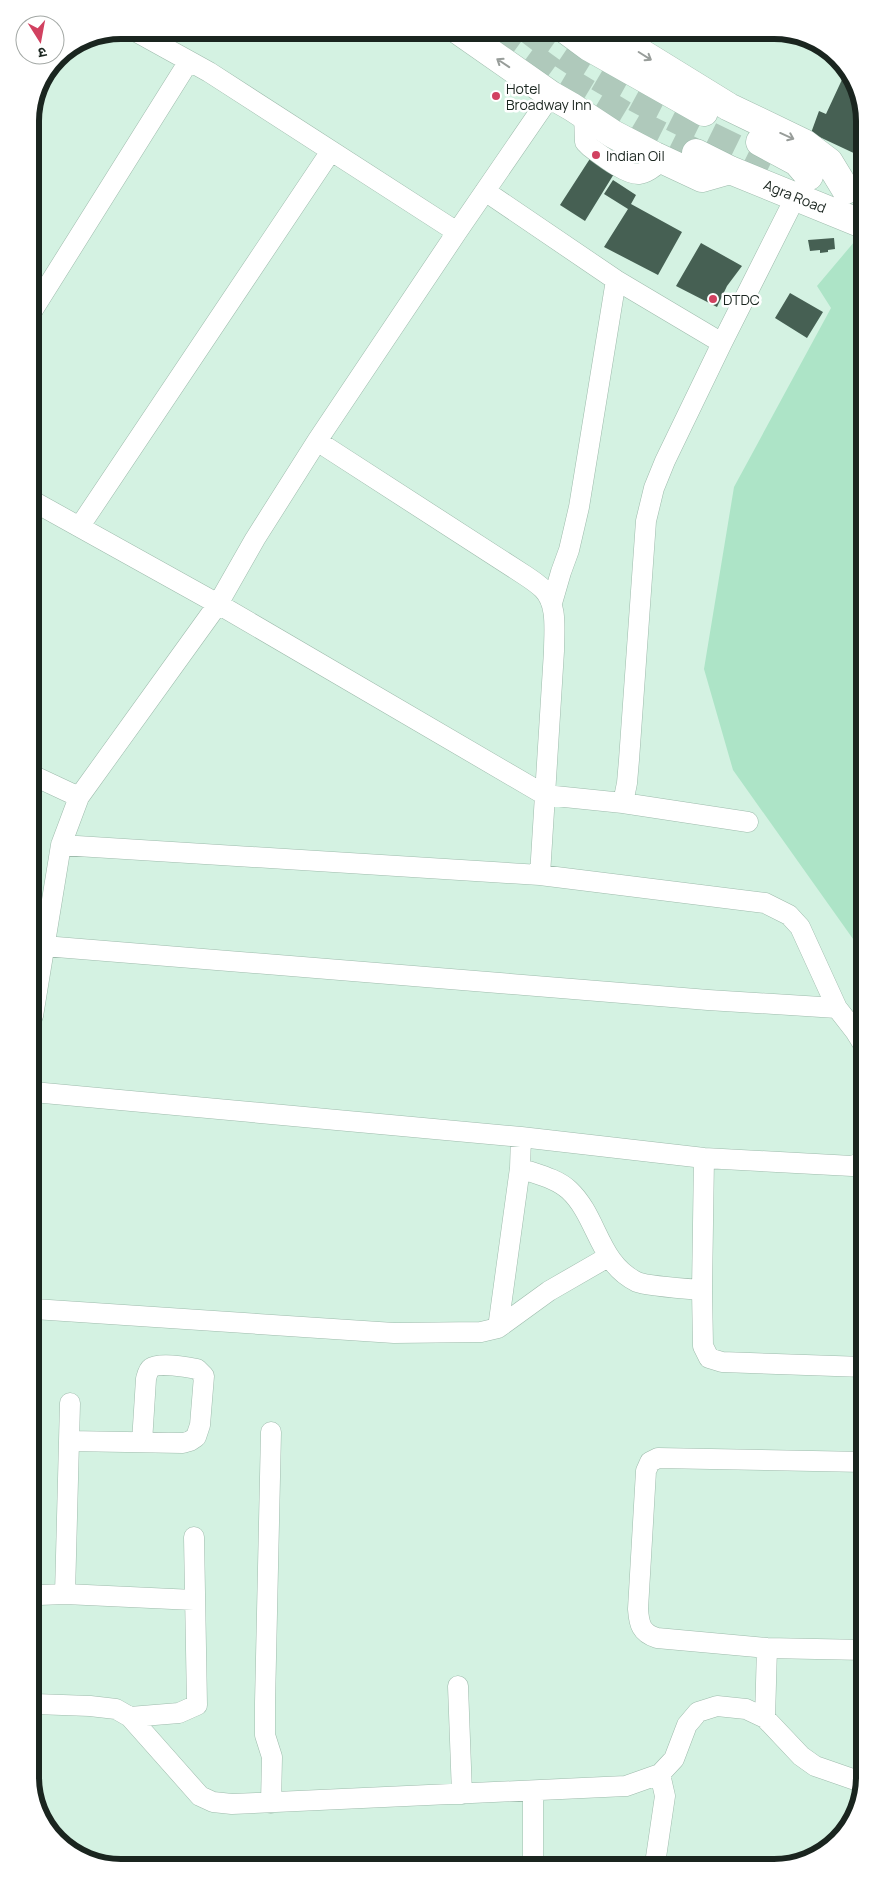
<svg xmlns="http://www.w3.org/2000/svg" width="895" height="1898" font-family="Manrope,'Noto Sans Devanagari',sans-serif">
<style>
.green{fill:#ade4c7}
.building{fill:#466053}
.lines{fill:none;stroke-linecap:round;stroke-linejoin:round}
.highway-tunnel{stroke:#afc9bb;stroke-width:28;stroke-dasharray:28 14;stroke-linecap:butt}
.minor-casing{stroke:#9ebbac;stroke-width:21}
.highway-casing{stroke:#9ebbac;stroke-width:29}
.minor{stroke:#fff;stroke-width:20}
.highway{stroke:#fff;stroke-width:28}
.oneway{stroke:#989d9a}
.poi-dot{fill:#d14160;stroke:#fff;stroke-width:2}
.labels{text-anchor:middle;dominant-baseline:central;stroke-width:5;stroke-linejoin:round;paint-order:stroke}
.poi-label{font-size:14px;fill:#1a251f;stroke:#fff;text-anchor:start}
.street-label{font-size:14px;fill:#1a251f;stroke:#fff}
.rim{fill:none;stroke:#1a251f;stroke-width:6}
</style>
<rect width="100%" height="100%" fill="#d4f2e2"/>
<path class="green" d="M860,235H861L863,953L733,770L704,669L734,487L831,308L817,286Z"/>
<path class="building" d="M846,71L860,91V156L811,133L819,111L826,114Z
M593,154L617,169L585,221L560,205Z
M613,180L636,195L631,204L682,232L658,275L604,247L628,209L604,194Z
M834,238L835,249L828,250V252L820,253V250L810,251L808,240Z
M701,243L742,266L727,286L717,307L676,286Z
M790,293L823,312L807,338L775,318Z"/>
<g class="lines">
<path class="highway-tunnel" d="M495,30L554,73L648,129L696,153
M529,30C602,87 687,124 770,165"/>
<g class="minor-casing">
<path id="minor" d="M133,30L209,72L457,232
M584,114L585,142L590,147C601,155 626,175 639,174C648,173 656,165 663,160
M485,191L616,280L722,343
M31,313L189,61
M317,441L526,576C532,580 538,584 543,589C558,604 554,631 554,651L540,875
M31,500L218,604L545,795L623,803L627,783L629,760L646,521L654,488L665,461L722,343L796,196
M80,526L331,151
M552,603L561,572L569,550L579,507L616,280
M32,775L79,797
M623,803L748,822
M61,845L540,875L765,903L789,915L800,927L837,1008
M44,946L708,1000L837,1008L855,1031L863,1044
M33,1016L61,845L79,797L218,604L255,539L317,441L457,232L551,95
M33,1092L521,1137L704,1158L852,1166L863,1162
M520,1168C536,1174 556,1178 569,1190C598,1217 598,1263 637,1282C647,1286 689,1289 702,1290L703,1346L709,1358L722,1362L864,1367
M702,1290L704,1158
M34,1309L394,1333L481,1332L498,1328L549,1291L608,1257
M498,1328L520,1168L521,1137
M271,1432L265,1703V1735L272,1757L271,1803
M69,1441L183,1443L190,1441L196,1437L200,1425L204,1376L197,1369C187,1367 159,1362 151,1368C148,1370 147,1375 146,1379L142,1442
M864,1462L658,1458L650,1462L646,1471L638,1609C639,1624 641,1633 657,1638L767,1648L865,1650
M65,1594L70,1403
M34,1597L39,1595L65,1594L194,1600
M458,1686L462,1794
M35,1704L90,1706L116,1709L130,1717L200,1796L213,1802L232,1804L626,1786L660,1774L674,1759L687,1725L698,1712L717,1706L746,1709L765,1718L801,1756L815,1766L864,1783
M130,1717L179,1713L197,1705L194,1537
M765,1718L767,1648
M533,1791V1865
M655,1864L665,1796L660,1774"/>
</g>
<g class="highway-casing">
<path id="highway" d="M458,30L551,95L572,107L613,134L655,156L702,178L730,170
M566,30L589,47L704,112
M604,30L729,107L804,143L829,162L846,190
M760,142L797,162L809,176
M696,153L730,170L860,223"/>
</g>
<use href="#minor" class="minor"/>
<use href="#highway" class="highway"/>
</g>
<defs><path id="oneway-shaft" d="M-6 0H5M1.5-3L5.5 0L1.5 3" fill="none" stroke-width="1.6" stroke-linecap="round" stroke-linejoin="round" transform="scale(1.25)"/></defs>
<g class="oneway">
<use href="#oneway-shaft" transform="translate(645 56) rotate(32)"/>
<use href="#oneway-shaft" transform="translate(503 63) rotate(-146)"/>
<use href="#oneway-shaft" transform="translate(787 136) rotate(24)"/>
</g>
<g class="poi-dot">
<circle cx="496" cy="96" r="5"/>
<circle cx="596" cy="155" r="5"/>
<circle cx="713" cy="299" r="5"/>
</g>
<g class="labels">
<g class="poi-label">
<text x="506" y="88">Hotel<tspan x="506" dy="16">Broadway Inn</tspan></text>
<text x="606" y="155">Indian Oil</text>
<text x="723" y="299">DTDC</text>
</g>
<g class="street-label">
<text transform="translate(795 196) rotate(22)">Agra Road</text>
</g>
</g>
<path d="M0 0H895V1898H0ZM121 39H774A82 82 0 0 1 856 121V1777A82 82 0 0 1 774 1859H121A82 82 0 0 1 39 1777V121A82 82 0 0 1 121 39Z" fill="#fff" fill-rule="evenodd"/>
<path class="rim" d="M121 39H774A82 82 0 0 1 856 121V1777A82 82 0 0 1 774 1859H121A82 82 0 0 1 39 1777V121A82 82 0 0 1 121 39Z"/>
<g transform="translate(40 40) rotate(169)"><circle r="24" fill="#ffffff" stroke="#a3a8a5"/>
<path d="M0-4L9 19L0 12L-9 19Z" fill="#d14160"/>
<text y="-8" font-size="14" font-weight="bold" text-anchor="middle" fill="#1a251f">उ</text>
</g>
</svg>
